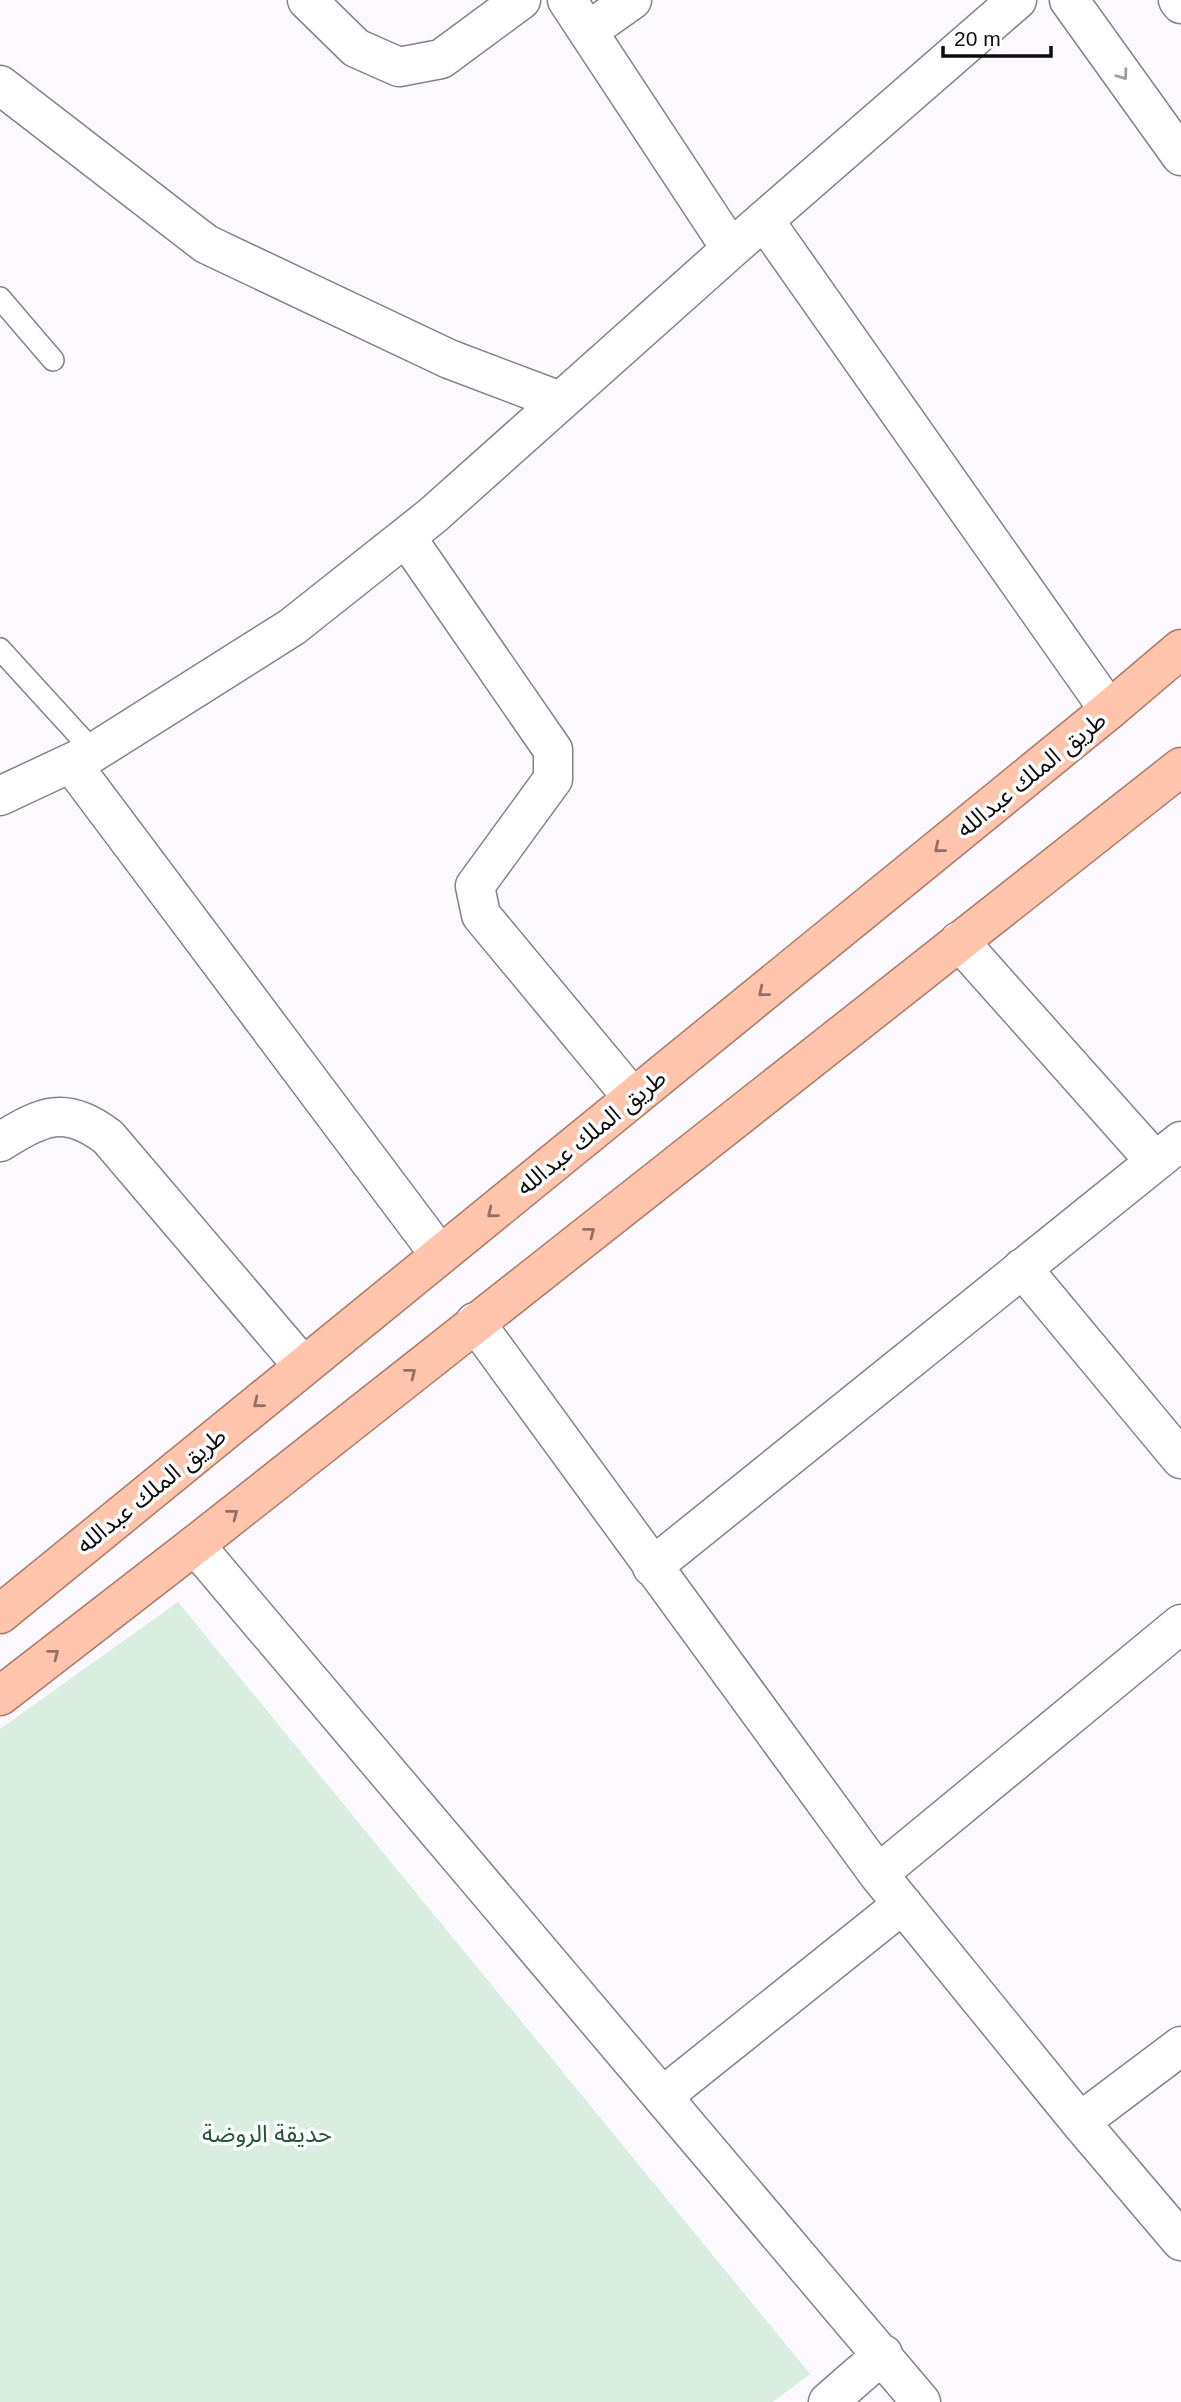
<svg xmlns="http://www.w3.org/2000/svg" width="1181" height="2402" font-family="Arial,'Noto Sans Arabic',sans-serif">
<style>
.green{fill:#d9ede1}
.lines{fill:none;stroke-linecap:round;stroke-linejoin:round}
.service-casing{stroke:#848285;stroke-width:24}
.minor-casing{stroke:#848285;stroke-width:41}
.tertiary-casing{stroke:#848285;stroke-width:41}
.trunk-casing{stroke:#aa7a67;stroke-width:41}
.service{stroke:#fff;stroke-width:21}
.minor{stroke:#fff;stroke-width:38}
.tertiary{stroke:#fff;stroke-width:38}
.trunk{stroke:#fec4ac;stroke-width:38}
.oneway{stroke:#9e9e9e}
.oneway2{stroke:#927164}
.labels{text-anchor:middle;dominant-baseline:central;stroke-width:7;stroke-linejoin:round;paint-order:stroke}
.street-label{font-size:24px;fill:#0d0c0d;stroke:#fff}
.park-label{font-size:24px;fill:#1e553a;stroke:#fff}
</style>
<rect width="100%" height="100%" fill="#fbf9fd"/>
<path class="green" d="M178,1602L810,2374L773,2402H0V1729Z"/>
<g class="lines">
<g class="service-casing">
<path id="service" d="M0,298L53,360
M0,649L94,752"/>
</g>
<g class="minor-casing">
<path id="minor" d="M307,0L356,48L399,67L441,59L521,0
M567,0L731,249
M588,31L632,0
M0,85L206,244L449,359L560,401
M764,220L1109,710
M406,537L553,750V779L475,886L481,915L633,1098
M71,763L440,1255
M0,796L94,752L292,627L432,516L731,249L1017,0
M959,941L1155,1161
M0,1142C42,1116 65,1104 108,1137L303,1366
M1022,1268L1181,1459
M475,1322L878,1874L1080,2122L1181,2241
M195,1545L921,2402
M652,1567L1181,1141
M878,1874L1181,1624
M663,2096L903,1904
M1080,2122L1181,2046
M828,2402L883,2354"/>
</g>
<g class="tertiary-casing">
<path id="tertiary" d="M1069,0L1181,156
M1178,0L1181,4"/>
</g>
<g class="trunk-casing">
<path id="trunk" d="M0,1614L1109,710L1181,649
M0,1696L195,1545L1181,767"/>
</g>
<use href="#service" class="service"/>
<use href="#minor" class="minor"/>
<use href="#tertiary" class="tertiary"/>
<use href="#trunk" class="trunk"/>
</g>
<defs><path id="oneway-chevron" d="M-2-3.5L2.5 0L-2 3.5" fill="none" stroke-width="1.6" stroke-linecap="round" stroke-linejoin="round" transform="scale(1.75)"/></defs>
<use class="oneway" href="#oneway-chevron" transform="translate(1123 75) rotate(54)"/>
<g class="oneway2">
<use href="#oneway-chevron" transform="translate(939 848) rotate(141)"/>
<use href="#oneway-chevron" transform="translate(763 992) rotate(141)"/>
<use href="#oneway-chevron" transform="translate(492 1213) rotate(141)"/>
<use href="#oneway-chevron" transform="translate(590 1232) rotate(-38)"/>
<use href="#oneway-chevron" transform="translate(411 1373) rotate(-38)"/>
<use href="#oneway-chevron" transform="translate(258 1403) rotate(141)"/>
<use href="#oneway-chevron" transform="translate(233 1514) rotate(-38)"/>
<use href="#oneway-chevron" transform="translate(54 1654) rotate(-38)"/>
</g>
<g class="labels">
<g class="street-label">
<text transform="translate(1031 774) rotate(-39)">طريق الملك عبدالله</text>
<text transform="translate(591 1132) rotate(-39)">طريق الملك عبدالله</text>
<text transform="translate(151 1490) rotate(-39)">طريق الملك عبدالله</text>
</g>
<g class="park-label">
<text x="267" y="2133">حديقة الروضة</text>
</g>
</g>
<path d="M943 46v10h108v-10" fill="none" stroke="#0d0c0d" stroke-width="3.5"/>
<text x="954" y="46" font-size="21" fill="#0d0c0d" stroke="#ffffff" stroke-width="5" paint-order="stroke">20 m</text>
</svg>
